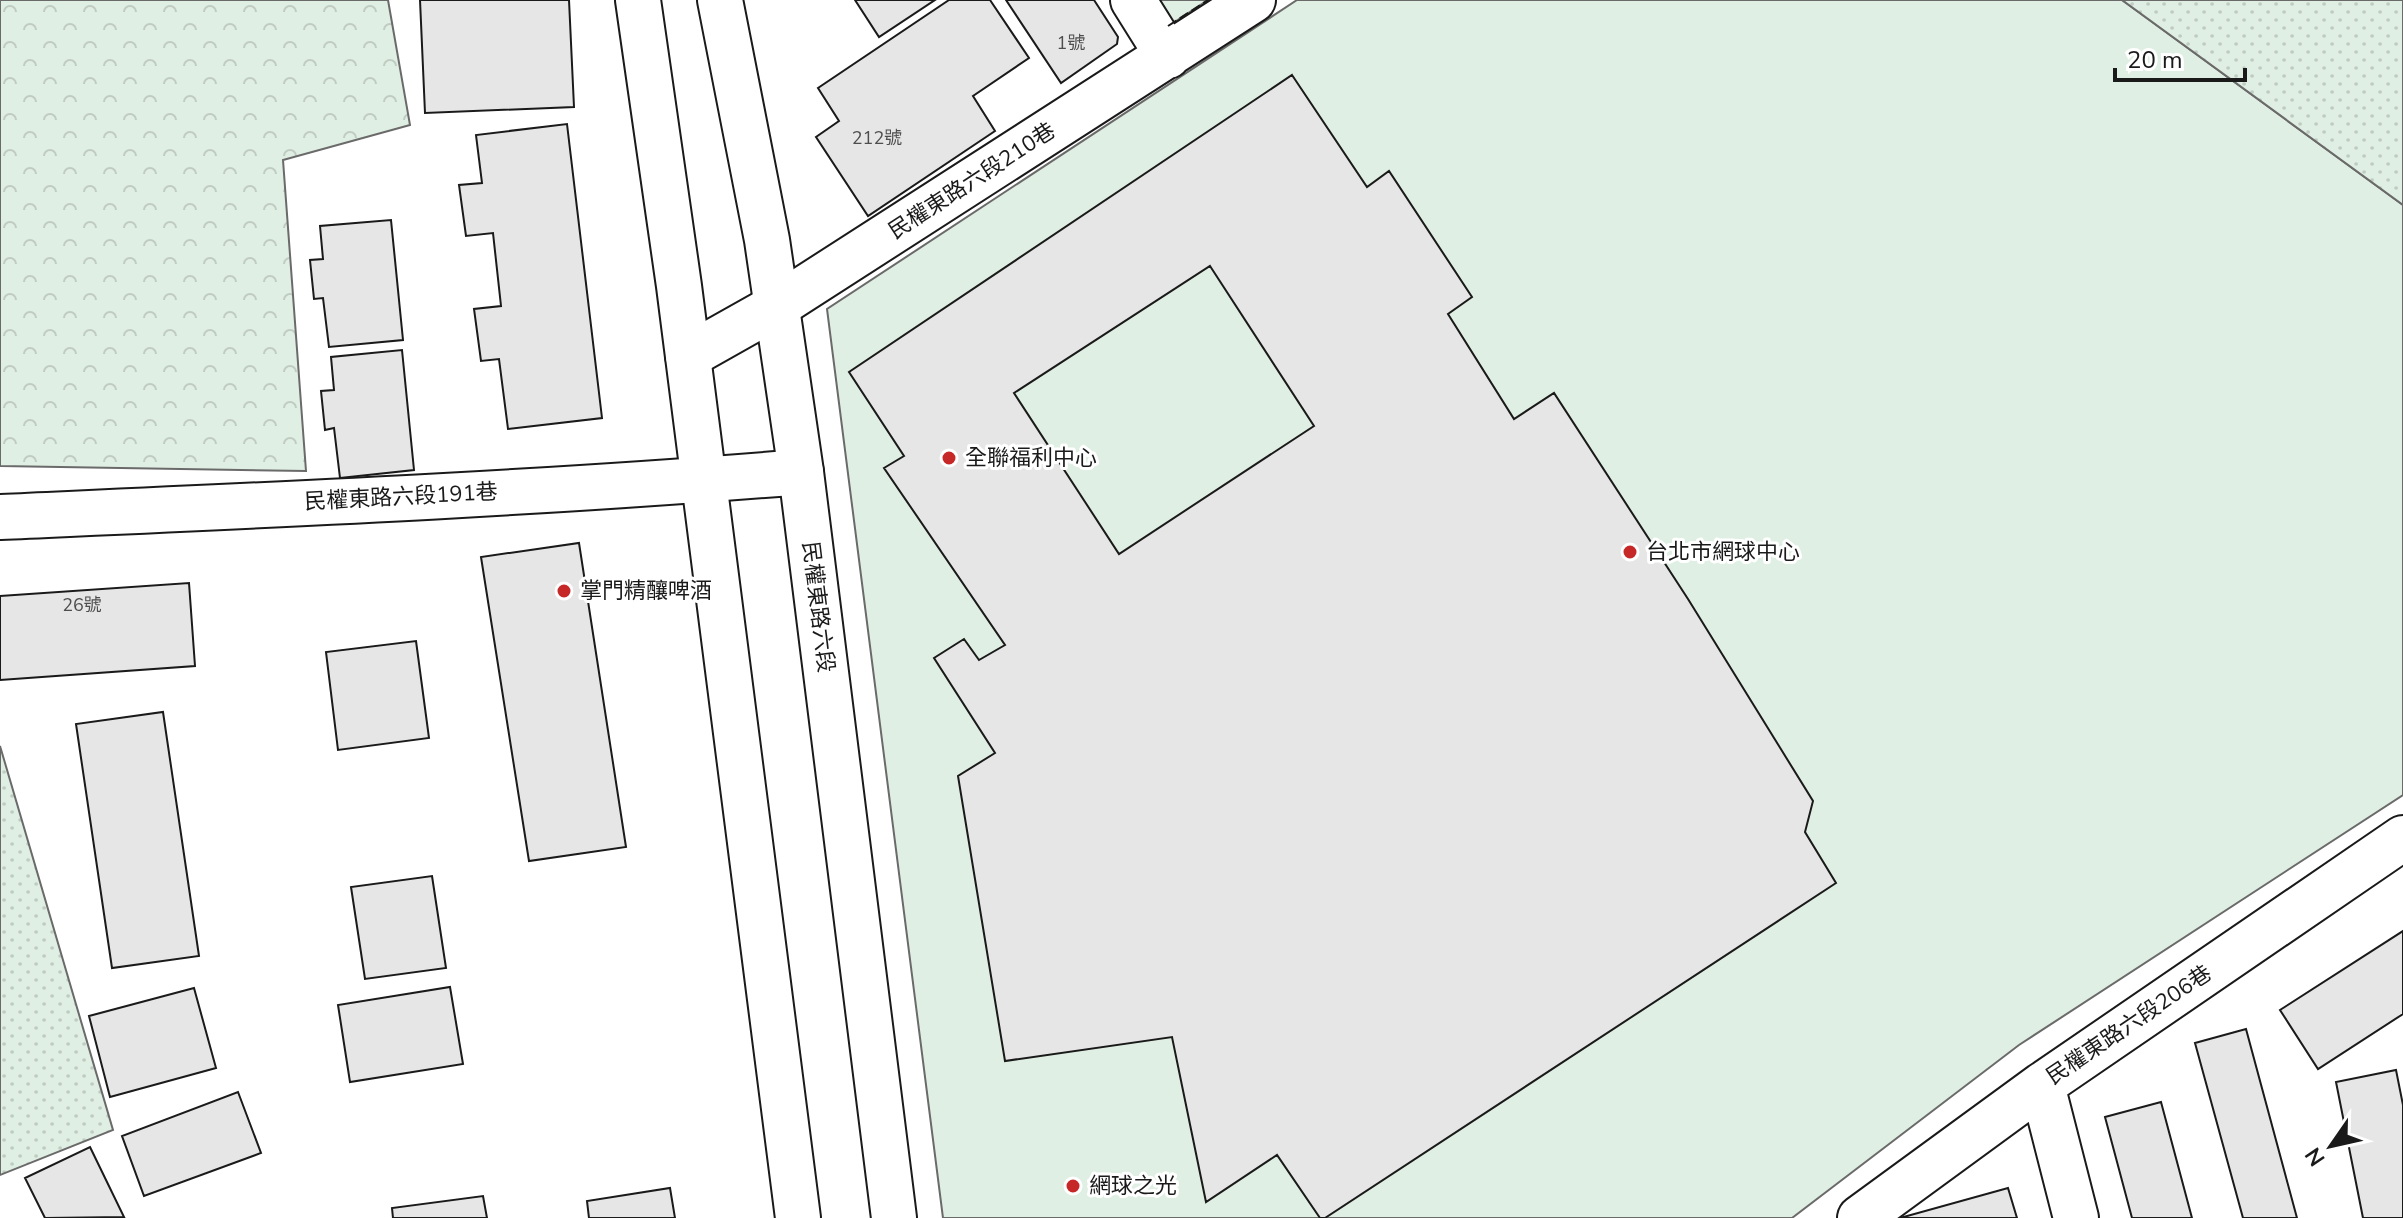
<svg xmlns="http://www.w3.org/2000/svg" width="2403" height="1218" font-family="'Nunito Sans','Noto Sans TC',sans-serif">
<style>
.grass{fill:#e0efe3;stroke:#6a6a6a;stroke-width:2}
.forest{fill:url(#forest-crowns);stroke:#6a6a6a;stroke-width:2}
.park{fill:url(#park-dots);stroke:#6a6a6a;stroke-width:2}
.building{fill:#e6e6e6;stroke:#1a1a1a;stroke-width:2;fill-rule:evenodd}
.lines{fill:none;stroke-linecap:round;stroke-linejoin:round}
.minor-casing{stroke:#1a1a1a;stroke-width:48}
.major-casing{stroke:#1a1a1a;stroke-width:48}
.minor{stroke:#fff;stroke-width:44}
.major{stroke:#fff;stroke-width:44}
.fence{stroke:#1a1a1a;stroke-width:2;stroke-dasharray:10 4;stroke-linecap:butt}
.poi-dot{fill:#c62828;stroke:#fff;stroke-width:3}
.labels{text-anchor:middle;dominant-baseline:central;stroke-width:6;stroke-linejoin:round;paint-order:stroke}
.number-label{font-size:18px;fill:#4d4d4d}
.street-label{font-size:22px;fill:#1a1a1a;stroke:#fff}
.poi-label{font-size:22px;fill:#1a1a1a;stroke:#fff;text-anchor:start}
</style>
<defs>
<pattern id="forest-crowns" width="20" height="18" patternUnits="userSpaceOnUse" patternTransform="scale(2)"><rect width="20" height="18" fill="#e0efe3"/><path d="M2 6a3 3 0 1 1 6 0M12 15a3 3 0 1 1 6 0" fill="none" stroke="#c0ccc2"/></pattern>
<pattern id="park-dots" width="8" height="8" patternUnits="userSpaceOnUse" patternTransform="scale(2)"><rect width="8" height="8" fill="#e0efe3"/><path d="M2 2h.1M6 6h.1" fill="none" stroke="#c0ccc2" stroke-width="1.8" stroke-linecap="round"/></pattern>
</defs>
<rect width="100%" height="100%" fill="#fff"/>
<path class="grass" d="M1150,0H1208L1167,27Z
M1297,0H2122L2403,205V795L2019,1045L1792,1218H943L827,309Z"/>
<path class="forest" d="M0,0H388L410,125L283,160L306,471L0,466Z"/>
<path class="park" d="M2122,0H2403V205Z
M0,746L113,1130L0,1175Z"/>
<path class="building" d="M420,0H569L574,107L425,113Z
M855,0H935L879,37Z
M949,0H990L1029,58L973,96L995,131L868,216L816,137L839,121L818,88Z
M1006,0H1094L1118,37L1117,44L1061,83Z
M1292,75L1367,187L1389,171L1472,297L1448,314L1514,419L1554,393L1688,599L1813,801L1805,832L1836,883L1325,1218H1320L1277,1155L1206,1202L1172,1037L1005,1061L958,776L995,753L934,658L964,639L979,660L1005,645L884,468L904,456L849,372ZM1210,266L1314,426L1119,554L1014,393Z
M567,124L602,418L508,429L499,359L481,361L474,309L501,306L493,233L466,236L459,185L482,183L476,135Z
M391,220L403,340L329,347L323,298L314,299L310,260L323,259L320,226Z
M402,350L414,470L340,478L334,428L325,430L321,391L334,390L331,357Z
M579,543L626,847L529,861L481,557Z
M189,583L195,666L0,680V596Z
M416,641L429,738L338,750L326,652Z
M163,712L199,956L112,968L76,724Z
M432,876L446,968L365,979L351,887Z
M2403,931V1014L2318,1069L2280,1010Z
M450,987L463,1064L350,1082L338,1005Z
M194,988L216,1068L110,1097L89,1016Z
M2246,1029L2297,1218H2243L2195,1043Z
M2396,1070L2403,1105V1218H2363L2336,1082Z
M238,1092L261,1153L144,1196L122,1136Z
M2161,1102L2192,1218H2132L2105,1117Z
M90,1147L124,1217L45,1218L25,1178Z
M670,1188L675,1218H589L587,1201Z
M2008,1188L2017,1218H1900Z
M483,1196L487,1218H393L392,1208Z"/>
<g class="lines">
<g class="minor-casing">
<path id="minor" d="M1133,0L1168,56
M688,356L777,306L1253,0
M0,517C267,505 535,494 801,472
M2042,1085L2076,1218
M1860,1218L2042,1085L2403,838"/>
</g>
<g class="major-casing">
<path id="major" d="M638,0L679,286L798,1218
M720,0L767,240L801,472L894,1218"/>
</g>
<use href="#minor" class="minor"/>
<use href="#major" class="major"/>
<path class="fence" d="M1168,26L1208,0"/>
</g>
<g class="poi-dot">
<circle cx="949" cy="458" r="8"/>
<circle cx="1630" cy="552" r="8"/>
<circle cx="564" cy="591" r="8"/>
<circle cx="1073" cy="1186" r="8"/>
</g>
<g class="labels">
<g class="number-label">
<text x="1071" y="43">1號</text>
<text x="877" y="138">212號</text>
<text x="82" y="605">26號</text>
</g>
<g class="street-label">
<text transform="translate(972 181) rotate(-33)">民權東路六段210巷</text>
<text transform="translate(401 497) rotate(-3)">民權東路六段191巷</text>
<text transform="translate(818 607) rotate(83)">民權東路六段</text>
<text transform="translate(2129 1025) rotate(-34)">民權東路六段206巷</text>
</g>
<g class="poi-label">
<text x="965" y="458">全聯福利中心</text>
<text x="1646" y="552">台北市網球中心</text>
<text x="580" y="591">掌門精釀啤酒</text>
<text x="1089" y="1186">網球之光</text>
</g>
</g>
<g transform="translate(2331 1146) rotate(236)" stroke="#ffffff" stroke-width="6" paint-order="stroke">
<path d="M0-6L14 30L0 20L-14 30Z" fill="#1a1a1a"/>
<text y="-12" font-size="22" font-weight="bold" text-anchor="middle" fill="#1a1a1a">N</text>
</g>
<path d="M2115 68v12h130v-12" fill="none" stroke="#1a1a1a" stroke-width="4"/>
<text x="2127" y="68" font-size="24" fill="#1a1a1a" stroke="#ffffff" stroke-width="6" paint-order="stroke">20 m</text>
</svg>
